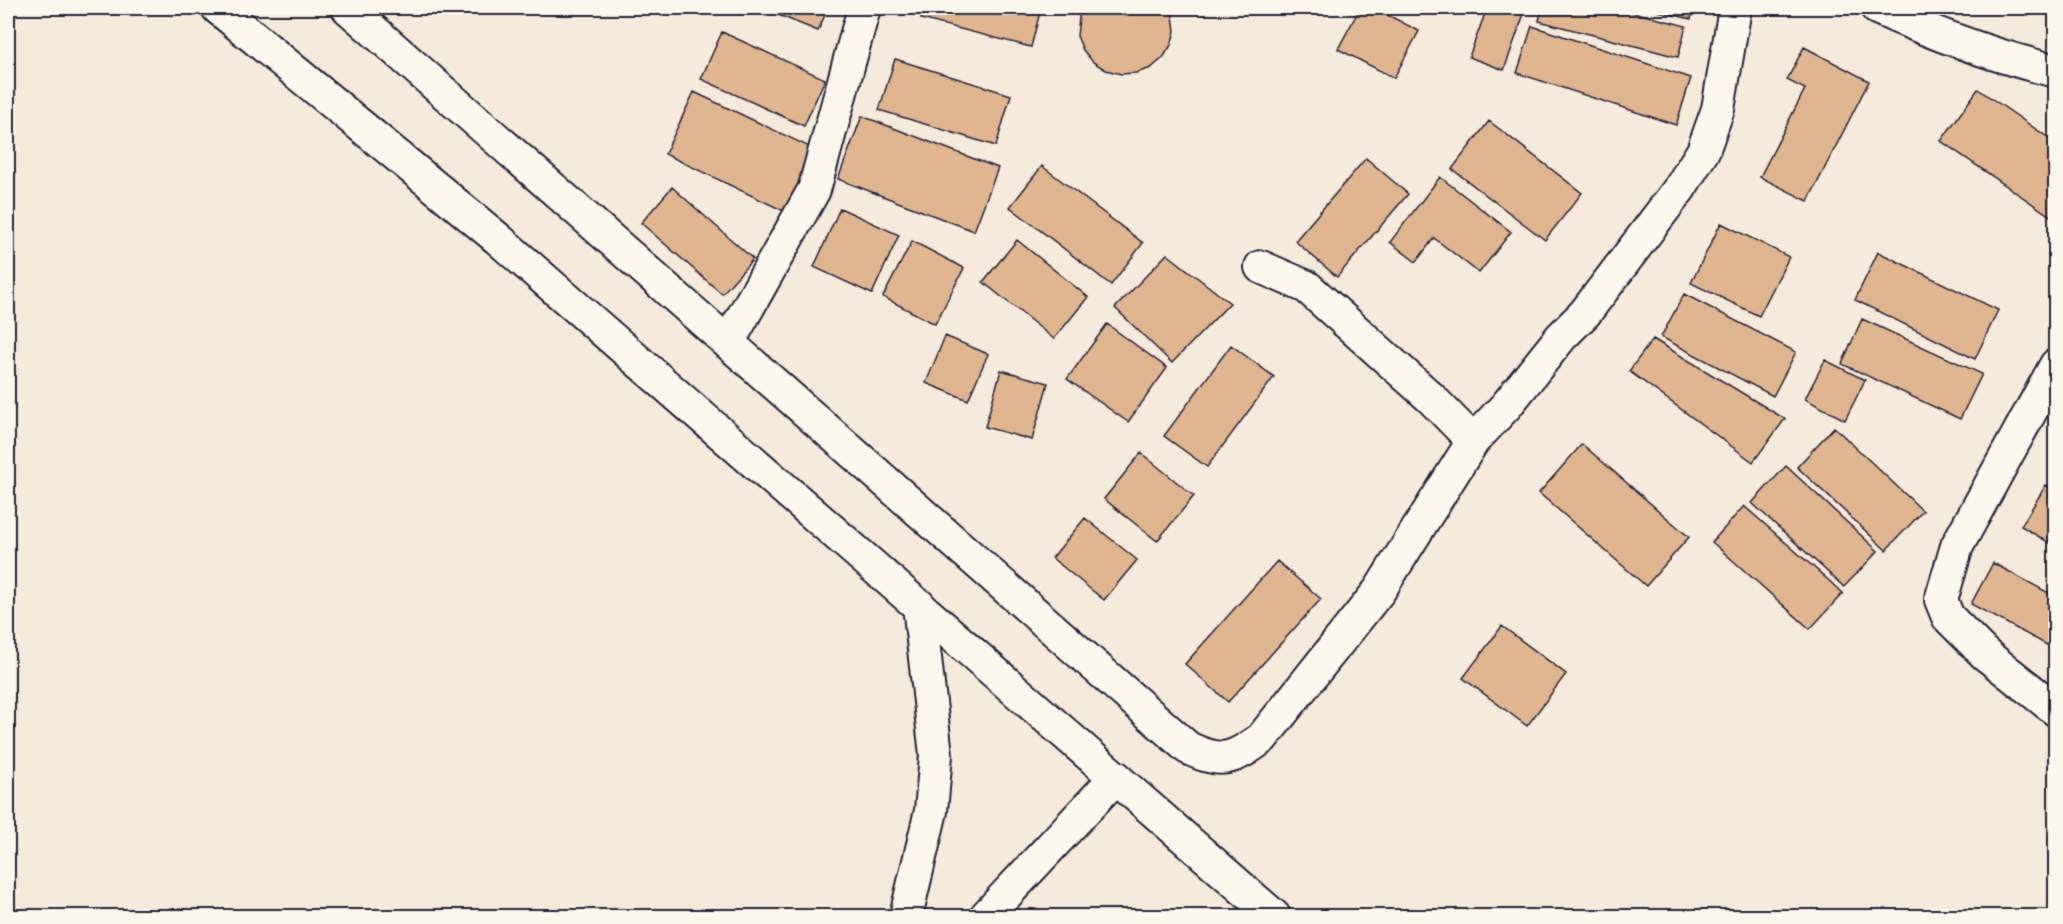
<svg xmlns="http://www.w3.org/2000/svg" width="2063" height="924" font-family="Caveat,sans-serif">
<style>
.building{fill:#e0b690;stroke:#22223b;stroke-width:1.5}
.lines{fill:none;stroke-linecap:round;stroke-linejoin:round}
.minor-casing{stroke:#22223b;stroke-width:36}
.minor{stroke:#fbf7ec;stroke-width:32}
</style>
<rect width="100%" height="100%" fill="#f6eada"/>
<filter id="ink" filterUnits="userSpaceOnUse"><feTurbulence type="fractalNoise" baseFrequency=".0167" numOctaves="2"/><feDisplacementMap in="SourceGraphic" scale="12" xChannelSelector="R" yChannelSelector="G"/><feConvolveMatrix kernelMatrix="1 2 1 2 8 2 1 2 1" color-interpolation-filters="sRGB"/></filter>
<g filter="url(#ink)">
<path class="building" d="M761,8H828L818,31Z
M924,8H1041L1031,47L921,19Z
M1080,8H1172L1175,31L1171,45L1163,58L1151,68L1136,73L1121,74L1106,70L1093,62L1083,50L1077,36Z
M1360,8H1374L1419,31L1394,78L1338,49Z
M1487,8H1526L1504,70L1469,57Z
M1542,8H1617L1686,26L1678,57L1539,21Z
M1646,8H1694L1691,19Z
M1532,26L1691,78L1676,125L1517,73Z
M722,32L825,79L804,126L701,79Z
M1804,47L1869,81L1808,201L1760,177L1805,89L1787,80Z
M895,59L1011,95L996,146L879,110Z
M1978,89L2056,143V220L1941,141Z
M694,92L818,151L788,213L665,154Z
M862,116L998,168L974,231L838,179Z
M1489,121L1582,193L1545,240L1452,169Z
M1366,158L1408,194L1337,277L1295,241Z
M1042,166L1143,243L1111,285L1010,207Z
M1440,177L1511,232L1479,273L1434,238L1416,262L1390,242Z
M672,187L753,259L722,294L641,223Z
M840,208L899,235L872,294L814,267Z
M1721,223L1789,257L1759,316L1691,283Z
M1017,240L1088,297L1054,339L983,282Z
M912,241L964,268L935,324L883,297Z
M1878,252L1998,310L1975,359L1855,300Z
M1167,254L1230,303L1172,363L1115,308Z
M1684,294L1796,352L1773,396L1661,337Z
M1862,319L1982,374L1960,419L1842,364Z
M1107,324L1167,368L1128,422L1067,379Z
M945,336L988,354L968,400L926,383Z
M1653,339L1785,419L1753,462L1629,371Z
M1231,345L1274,377L1207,467L1164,436Z
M1825,360L1865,380L1845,420L1805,399Z
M1001,370L1048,383L1032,440L985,427Z
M1834,427L1923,511L1886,550L1797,467Z
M1582,444L1689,537L1646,586L1539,493Z
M1141,453L1194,496L1157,541L1104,499Z
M1786,466L1878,551L1844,587L1752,503Z
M2046,485L2056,491V547L2021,526Z
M1744,506L1843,593L1810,629L1712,542Z
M1085,518L1137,560L1104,600L1052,558Z
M1277,561L1321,599L1228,702L1185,664Z
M1993,563L2056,597V650L1971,604Z
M1502,626L1566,674L1527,726L1463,678Z"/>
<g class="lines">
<g class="minor-casing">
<path id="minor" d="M218,8L497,238L1274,916
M348,8L1188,748C1221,764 1233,760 1262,738L1379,591L1473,441
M1877,8C1934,34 1994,56 2056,71
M1261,267L1307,287L1431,398L1473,441L1506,406L1561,337L1585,313L1680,188L1703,151L1718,109L1735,8
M728,343L814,190L864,8
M2056,365L1957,546L1941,600L1948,617L1985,654L2056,710
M906,916L931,811L936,755L919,605
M986,916L1116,777"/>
</g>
<use href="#minor" class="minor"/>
</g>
</g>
<rect width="2063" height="924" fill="none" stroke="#fbf7ec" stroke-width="30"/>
<rect x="15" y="15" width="2033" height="894" fill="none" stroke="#22223b" stroke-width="2" filter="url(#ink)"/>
</svg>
